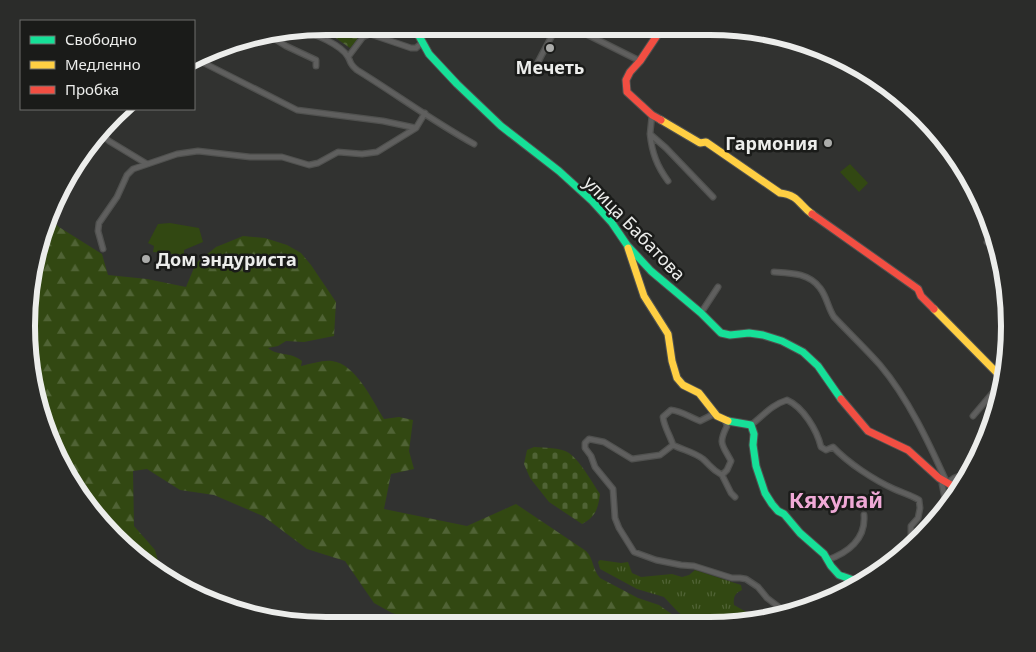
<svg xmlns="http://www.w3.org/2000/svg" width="1036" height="652" font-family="'Noto Sans',sans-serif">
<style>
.grass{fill:url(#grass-tufts)}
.forest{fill:url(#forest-firs)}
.cemetery{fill:url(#cemetery-stones)}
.garden{fill:#324812}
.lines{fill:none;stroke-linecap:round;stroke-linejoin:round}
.street-casing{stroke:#50514f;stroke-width:7}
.fast-casing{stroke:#50514f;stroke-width:9}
.slow-casing{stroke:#50514f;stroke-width:9}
.jam-casing{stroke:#50514f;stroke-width:9}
.street{stroke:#5f5f5e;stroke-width:4.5}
.fast{stroke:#16e098;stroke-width:7}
.slow{stroke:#ffcf43;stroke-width:7}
.jam{stroke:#f24e42;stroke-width:7}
.poi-dot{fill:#abacaa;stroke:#1a1b19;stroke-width:2}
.labels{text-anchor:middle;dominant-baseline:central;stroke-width:5;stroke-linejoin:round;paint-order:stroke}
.poi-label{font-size:18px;font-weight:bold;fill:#ecedeb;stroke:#1a1b19}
.street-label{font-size:18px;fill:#ecedeb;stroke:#1a1b19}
.district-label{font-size:22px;font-weight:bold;fill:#efa9d6;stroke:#1a1b19}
.rim{fill:none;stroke:#ecedeb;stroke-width:6}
</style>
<defs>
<pattern id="grass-tufts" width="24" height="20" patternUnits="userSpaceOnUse" patternTransform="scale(1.25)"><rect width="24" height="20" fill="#324812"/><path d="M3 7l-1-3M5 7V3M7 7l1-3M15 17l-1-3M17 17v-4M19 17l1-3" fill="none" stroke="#506335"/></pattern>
<pattern id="forest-firs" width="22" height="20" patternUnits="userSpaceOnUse" patternTransform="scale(1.25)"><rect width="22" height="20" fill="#324812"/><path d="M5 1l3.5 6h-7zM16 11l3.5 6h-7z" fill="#506335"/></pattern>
<pattern id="cemetery-stones" width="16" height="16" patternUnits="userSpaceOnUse" patternTransform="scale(1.25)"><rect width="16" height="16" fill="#324812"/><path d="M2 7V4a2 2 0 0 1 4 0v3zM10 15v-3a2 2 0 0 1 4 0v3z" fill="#506335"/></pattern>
</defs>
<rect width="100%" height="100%" fill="#313230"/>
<path class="grass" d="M600,560L621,563L628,562L632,573L641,577L672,574L682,577L689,575L695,570L741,585L742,590C735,593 733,597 734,605L757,618L730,625H696L678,612L664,597L637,589L600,569L598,562Z"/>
<path class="forest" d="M49,217L59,227L102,254L108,275L147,279L186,287L196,263L216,247L226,243L243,236L265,238L287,245L301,253L311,265L336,302L334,336L304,342L286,341L278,346L268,348C277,356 292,352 302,361L301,366C311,364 322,360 332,361C356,364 372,400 384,419L399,417L413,420L409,451L414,469L391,474L384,509L467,526L516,504L586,551C594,559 592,569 600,578L638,598L659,605L687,625L546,624L528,617L482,620L457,616L420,621L392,613L374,603L345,561L307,549L263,516L214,495L180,490L147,469L133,471L134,526L155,550L160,568L170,579L143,564L77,492L37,404L26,326L42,229Z"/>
<path class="cemetery" d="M326,26H363L356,41L350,48L330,34L315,28Z
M534,447C544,448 560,447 569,453C582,463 591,481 600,494C598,508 596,517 582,524L549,502L530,478L524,464L527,450Z"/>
<path class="garden" d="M850,164L868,183L859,192L840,172Z
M170,223L199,228L203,242L184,250V255L153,252L154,246L148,243L158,224Z"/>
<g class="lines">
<g class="street-casing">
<path id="street" d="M574,28L640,61
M301,30C313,33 342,45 348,57C352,64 349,63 357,70C396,94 434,122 474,144
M520,32L522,27
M265,36L275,39L291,32
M275,39L286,46L316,60V66
M348,57L363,37L370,34L411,48H416L423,42
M196,59L297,110L383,121L416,128L425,113
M538,62L556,28
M652,115L650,134L666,148L713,197
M100,133L109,141L147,164
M650,134C652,153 657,166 668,181
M987,242L993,246
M103,249L98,231L99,223L117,197L127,175L133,169L177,154L198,151L250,157H282L309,165L318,163L338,152L362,154L377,152L416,128
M774,272C791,273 809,273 820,288C827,297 828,308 834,317C849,333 865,348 880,365C908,398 929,443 947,483L954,478L965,474
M701,313L718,287
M973,416L1001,383
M725,420L727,426C718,444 722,444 731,461L727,470L722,475L731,493L735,497
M751,425C763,416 771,405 787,400C803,407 817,430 821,447L826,450L833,447C848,463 874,480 894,489C903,493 911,495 919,500L920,508L918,518L911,526V536L901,552L902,554
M673,445L660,455L632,459L604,442L589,439L585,443V448L591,456L595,467L613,489L615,518L619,528L634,552L656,560L681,565L694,566L732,578H740L746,579L758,587L767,598L784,611
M673,445C670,435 664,427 663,417L671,410C682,411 689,417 700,421L716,413
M673,445C683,450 694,452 703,459C711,466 711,469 722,475
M943,480L942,484L947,509
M827,560C848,553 866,539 864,515"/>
</g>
<g class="fast-casing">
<path id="fast" d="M414,27L429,54L457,84L501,126L559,171L592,201L612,223L627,245L651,271L701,313L721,333L730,335L749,333L763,335L782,341L803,352L818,366L841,399
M728,421L751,425L754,434L753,445L756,466L765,493L772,504L778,511L784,514L800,533L824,554L831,566L839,575L862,583"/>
</g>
<g class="slow-casing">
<path id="slow" d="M661,120L700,143L706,142L780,193C799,195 799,205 812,214
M628,248L644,296L668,334L672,361L677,378L683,385L699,393L717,416L728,421
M934,309L1001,377"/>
</g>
<g class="jam-casing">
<path id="jam" d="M661,120L652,115L627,92L626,80L630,72L640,61L662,28
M812,214L918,289L921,296L934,309
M841,399L868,431L908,450L939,478L958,489"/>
</g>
<use href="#street" class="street"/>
<use href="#fast" class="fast"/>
<use href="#slow" class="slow"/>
<use href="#jam" class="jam"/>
</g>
<g class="poi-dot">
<circle cx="550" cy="48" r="5"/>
<circle cx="828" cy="143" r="5"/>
<circle cx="146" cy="259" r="5"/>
</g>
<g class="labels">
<g class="poi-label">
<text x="550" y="67">Мечеть</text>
<text x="818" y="143" text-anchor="end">Гармония</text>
<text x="156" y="259" text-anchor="start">Дом эндуриста</text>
</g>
<g class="street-label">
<text transform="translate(635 228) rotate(46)">улица Бабатова</text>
</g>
<g class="district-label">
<text x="836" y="499">Кяхулай</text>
</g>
</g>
<path d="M0 0H1036V652H0ZM326 35H710A291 291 0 0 1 1001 326V326A291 291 0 0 1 710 617H326A291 291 0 0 1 35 326V326A291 291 0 0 1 326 35Z" fill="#2b2c2a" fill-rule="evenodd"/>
<path class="rim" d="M326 35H710A291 291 0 0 1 1001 326V326A291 291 0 0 1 710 617H326A291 291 0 0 1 35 326V326A291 291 0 0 1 326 35Z"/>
<rect x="20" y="20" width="175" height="90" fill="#1a1b19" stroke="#6e6f6d"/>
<rect x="30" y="36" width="25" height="8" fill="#16e098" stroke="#6e6f6d"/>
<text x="65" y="45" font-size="15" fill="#ecedeb">Свободно</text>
<rect x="30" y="61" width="25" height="8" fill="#ffcf43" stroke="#6e6f6d"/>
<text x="65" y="70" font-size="15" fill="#ecedeb">Медленно</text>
<rect x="30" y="86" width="25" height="8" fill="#f24e42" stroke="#6e6f6d"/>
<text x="65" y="95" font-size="15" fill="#ecedeb">Пробка</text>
</svg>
